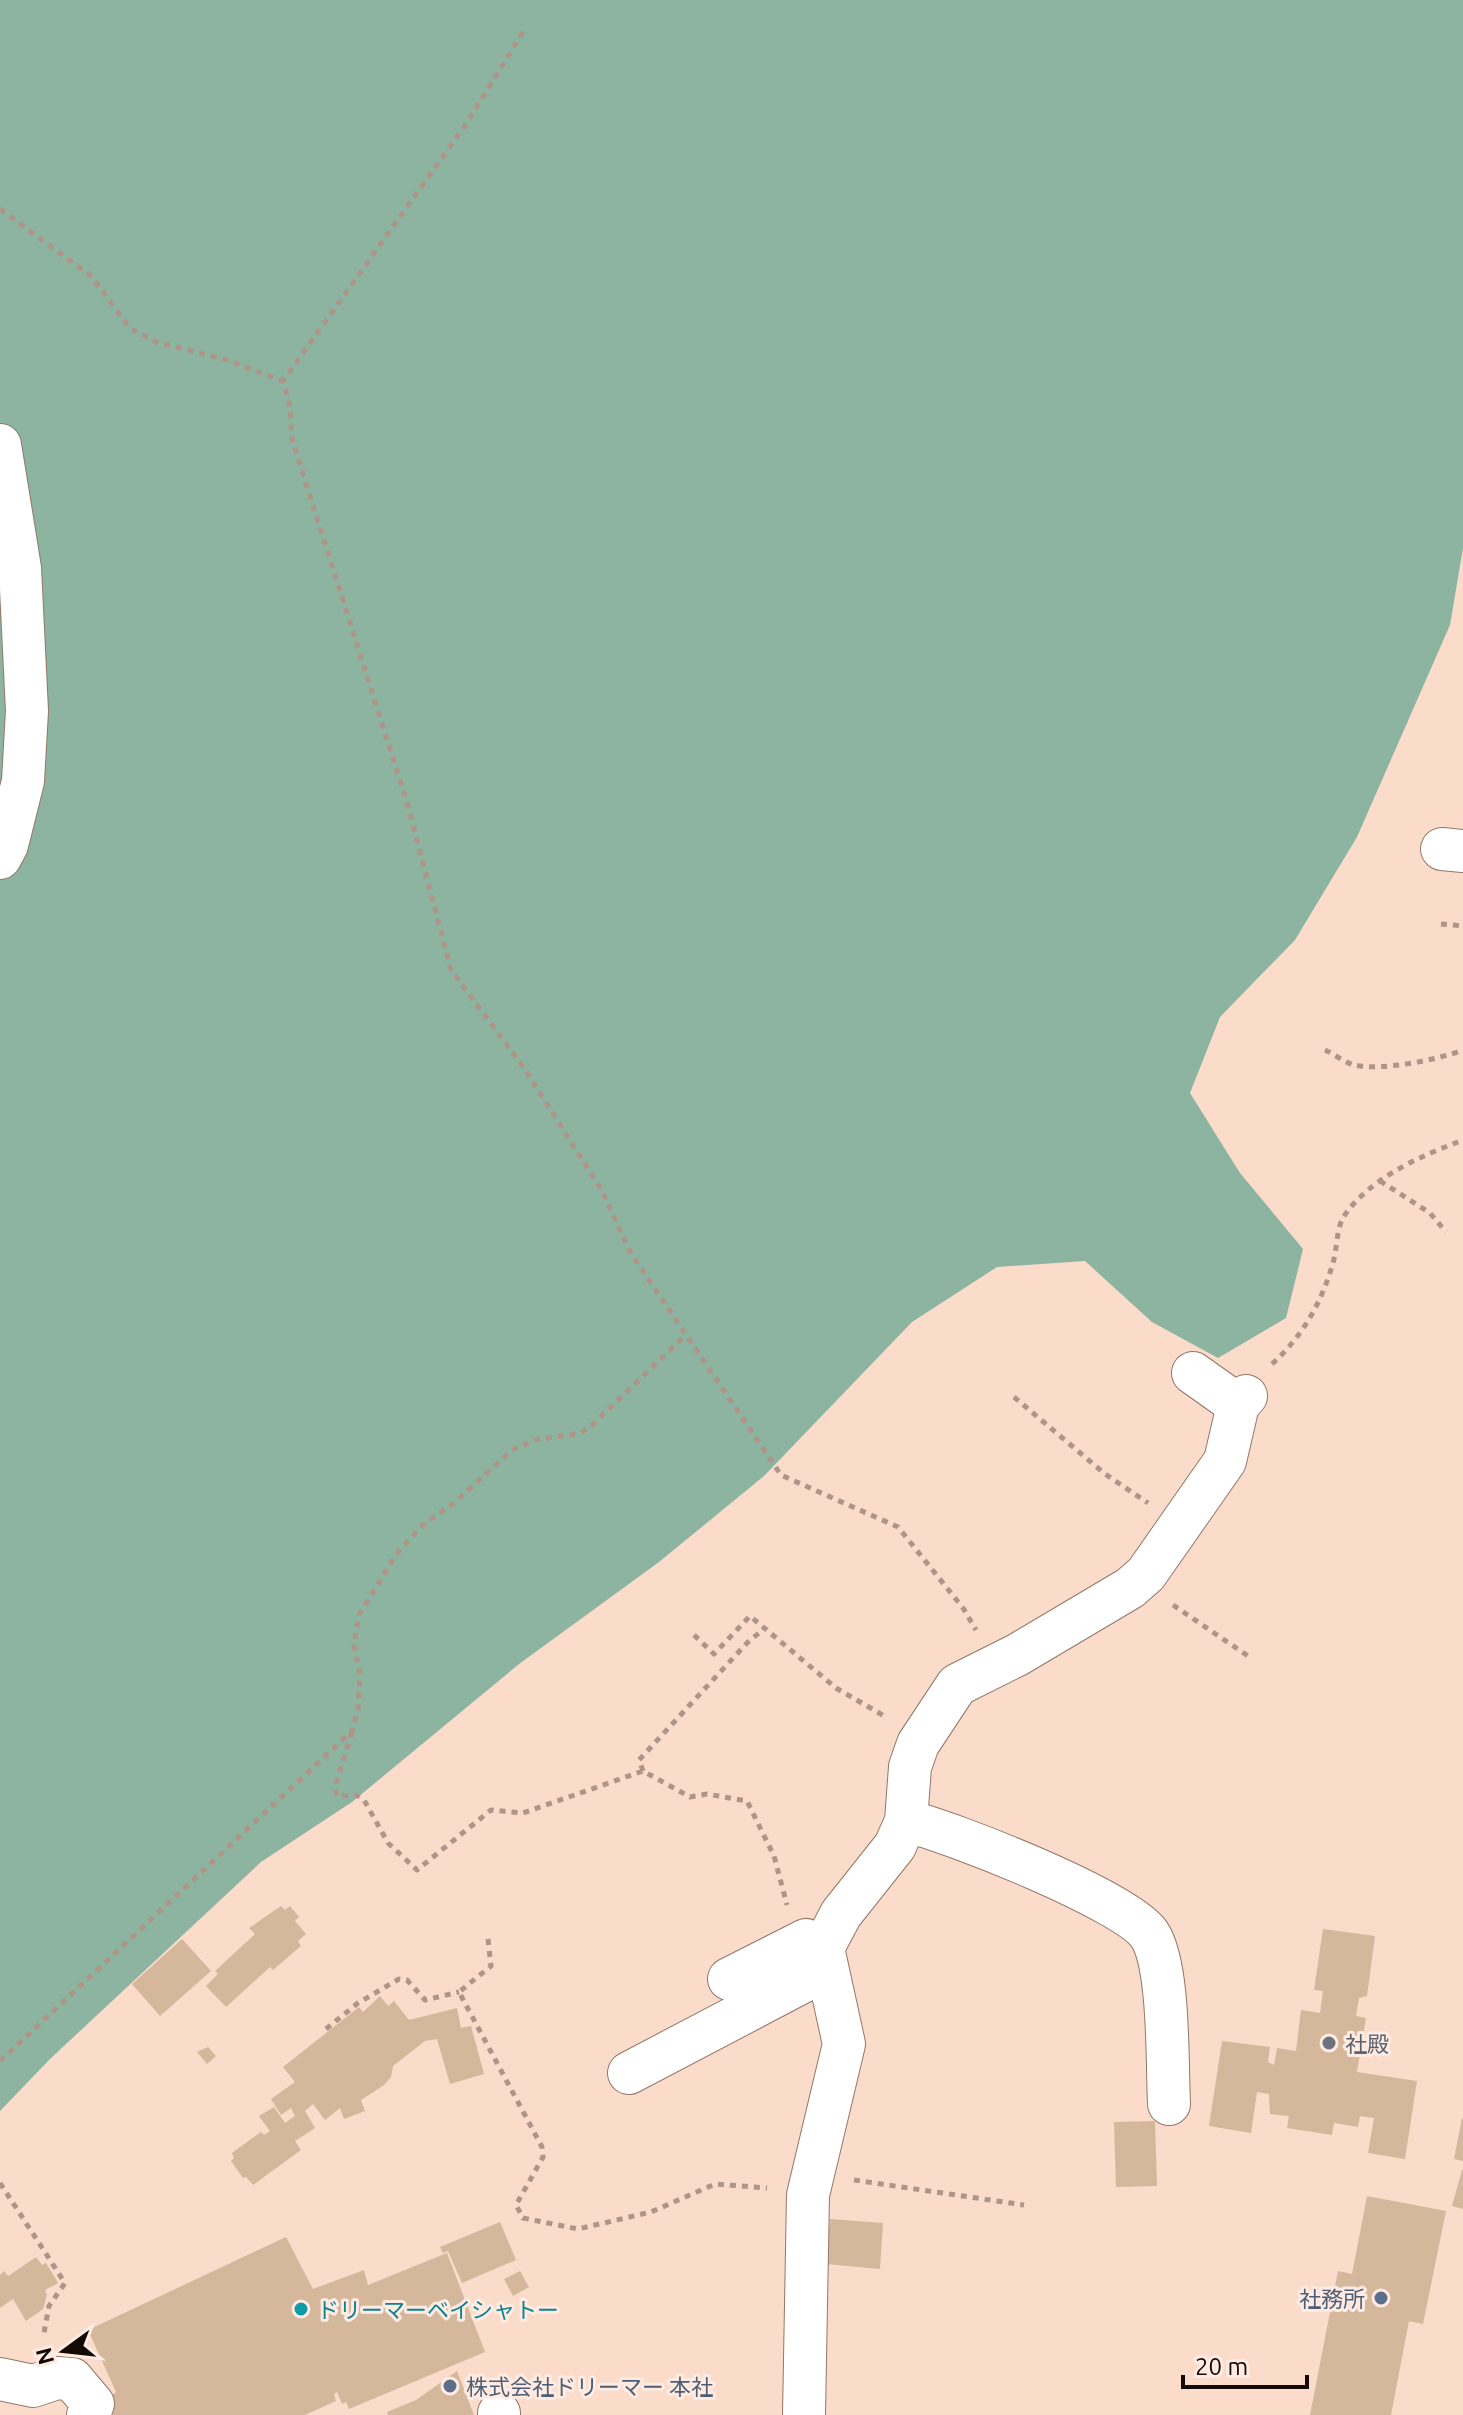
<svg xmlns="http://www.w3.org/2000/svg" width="1463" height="2415" font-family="Ubuntu,'Noto Sans JP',sans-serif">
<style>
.forest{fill:#8cb4a1}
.building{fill:#d5b79c}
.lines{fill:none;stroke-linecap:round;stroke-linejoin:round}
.minor-casing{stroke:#937768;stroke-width:44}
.path{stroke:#ae9588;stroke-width:5;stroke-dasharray:6 6;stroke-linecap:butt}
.minor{stroke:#fff;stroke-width:42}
.worship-dot{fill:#6b7280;stroke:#ffebe1;stroke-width:3}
.service-dot{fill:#5c6f8a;stroke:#ffebe1;stroke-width:3}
.culture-dot{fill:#0f9aa8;stroke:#ffebe1;stroke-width:3}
.labels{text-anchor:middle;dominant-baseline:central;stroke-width:6;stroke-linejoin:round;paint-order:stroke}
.worship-label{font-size:22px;fill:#5b616d;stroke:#ffebe1;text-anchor:start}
.service-label{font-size:22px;fill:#4e5e75;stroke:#ffebe1;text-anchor:end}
.culture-label{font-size:22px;fill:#0d838f;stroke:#ffebe1;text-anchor:start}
</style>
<rect width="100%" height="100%" fill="#fbdbca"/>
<path class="forest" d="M0,0H1463V548L1450,625L1357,837L1295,940L1220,1017L1190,1093L1240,1173L1303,1249L1286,1318L1218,1358L1152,1322L1085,1261L997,1267L912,1322L764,1476L659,1562L519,1664L352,1802L261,1862L50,2059L0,2111Z"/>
<path class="building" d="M281,1906L285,1910L290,1906L299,1917L295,1921L306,1934L298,1941L301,1946L273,1970L270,1967L226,2007L206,1986L218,1974L215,1971L255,1934L249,1928Z
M1323,1929L1375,1936L1367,1996L1359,1998L1356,2016L1366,2018L1357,2072L1417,2081L1405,2159L1368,2153L1374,2118L1360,2116L1358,2127L1334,2123L1332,2135L1287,2128L1289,2116L1270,2114L1269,2094L1257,2092L1251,2133L1209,2126L1222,2041L1270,2047L1268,2062L1274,2065L1277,2048L1296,2051L1301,2010L1320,2013L1323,1991L1314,1990Z
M182,1939L211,1971L160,2016L132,1984Z
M380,1996L388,2006L394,2001L409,2020L457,2008L461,2028L471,2026L484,2074L450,2084L437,2039L425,2041L393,2066L391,2077L384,2085L361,2100L365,2111L344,2119L340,2108L325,2120L313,2104L305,2111L315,2128L295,2141L301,2150L253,2185L246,2177L243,2178L231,2161L234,2158L232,2153L261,2132L264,2135L270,2131L259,2116L274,2107L285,2123L295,2116L291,2108L281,2115L271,2099L295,2082L283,2067L359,2007L363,2012Z
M208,2047L216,2056L207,2064L197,2052Z
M1462,2118H1463V2161L1454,2159Z
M1155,2121L1157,2186L1116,2187L1114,2122Z
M1462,2170H1463V2209L1452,2206Z
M1367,2196L1446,2211L1423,2324L1409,2321L1391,2415H1310L1338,2271L1352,2274Z
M830,2219L883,2223L880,2269L826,2264Z
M500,2222L516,2260L462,2283L448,2251L443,2253L440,2247Z
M286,2237L313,2289L364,2270L368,2285L447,2253L485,2352L349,2409L346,2402L342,2404L337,2392L334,2394L336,2401L305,2415H113L106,2399L116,2392L88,2330Z
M36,2257L42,2265L46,2263L58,2283L45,2290L47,2295L43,2309L26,2321L13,2299L0,2308V2275L4,2271L8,2276Z
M520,2271L529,2287L513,2296L504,2279Z
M457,2371L474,2415H388L387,2412L416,2400Z"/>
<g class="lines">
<g class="minor-casing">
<path id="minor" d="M0,445L20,568L27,711L23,781L7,845L0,858
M1442,849L1463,851
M1193,1373L1238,1405
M906,1821C950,1831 1125,1900 1149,1934C1170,1964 1167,2064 1169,2104
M729,1979L806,1940L823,1948
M629,2073L827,1969
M0,2379L33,2386L57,2378L72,2379L93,2404L88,2415
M499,2413V2415
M804,2415L808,2195L844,2044L823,1948L841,1914L895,1846L906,1821L910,1767L918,1744L957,1685L1017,1655L1130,1588L1146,1574L1225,1461L1238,1405L1246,1396"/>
</g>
<path class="path" d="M523,32L464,127L283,381L290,407L292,439L408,806L451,970L524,1068L602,1191L630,1252L781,1475L898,1527L963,1608L976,1630
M0,209L91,276L130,328L156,342L224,359L283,381
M1441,924L1463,926
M1325,1050C1334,1054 1344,1062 1354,1065C1382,1071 1437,1060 1463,1050
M1380,1181L1430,1213L1446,1232
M1272,1364C1304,1335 1323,1300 1334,1259C1337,1246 1337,1227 1344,1216C1371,1177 1421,1156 1463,1140
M1014,1397L1105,1474L1148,1503
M1173,1605L1251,1658
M694,1635L714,1654L750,1616L836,1688L886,1717
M352,1732L335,1787L337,1796L356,1795L364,1800L388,1843L417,1870L491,1810L523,1813L643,1771L690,1797L707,1794L747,1801L774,1856L787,1905
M643,1771L639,1760L747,1643L765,1628
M488,1939L491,1966L459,1992L542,2147L543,2157L516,2205L523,2218L578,2229L651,2212L715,2184L767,2188
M326,2029L358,2003L399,1979L407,1980L425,2000L459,1992
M0,2061L352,1731L358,1709L360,1675L354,1645L359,1615L397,1553L425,1523L454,1503L512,1450L535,1440L581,1433L593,1424L686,1335
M854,2180L1024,2205
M0,2183L65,2283L49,2306L43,2338"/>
<use href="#minor" class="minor"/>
</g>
<circle class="worship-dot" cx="1329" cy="2043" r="8"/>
<g class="service-dot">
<circle cx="1381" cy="2298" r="8"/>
<circle cx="450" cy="2386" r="8"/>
</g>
<circle class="culture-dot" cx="301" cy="2309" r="8"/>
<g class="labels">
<g class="worship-label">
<text x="1345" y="2043">社殿</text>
</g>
<g class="service-label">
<text x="1365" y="2298">社務所</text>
<text x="466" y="2386" text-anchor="start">株式会社ドリーマー 本社</text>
</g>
<g class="culture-label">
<text x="317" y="2309">ドリーマーベイシャトー</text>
</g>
</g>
<g transform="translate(64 2351) rotate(255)" stroke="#ffebe1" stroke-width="6" paint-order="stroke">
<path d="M0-6L14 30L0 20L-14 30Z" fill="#140a05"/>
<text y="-12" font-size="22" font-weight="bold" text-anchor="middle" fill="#140a05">N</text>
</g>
<path d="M1183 2375v12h124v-12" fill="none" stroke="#140a05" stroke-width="4"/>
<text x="1195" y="2375" font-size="24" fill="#140a05" stroke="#ffebe1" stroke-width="6" paint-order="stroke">20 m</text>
</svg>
